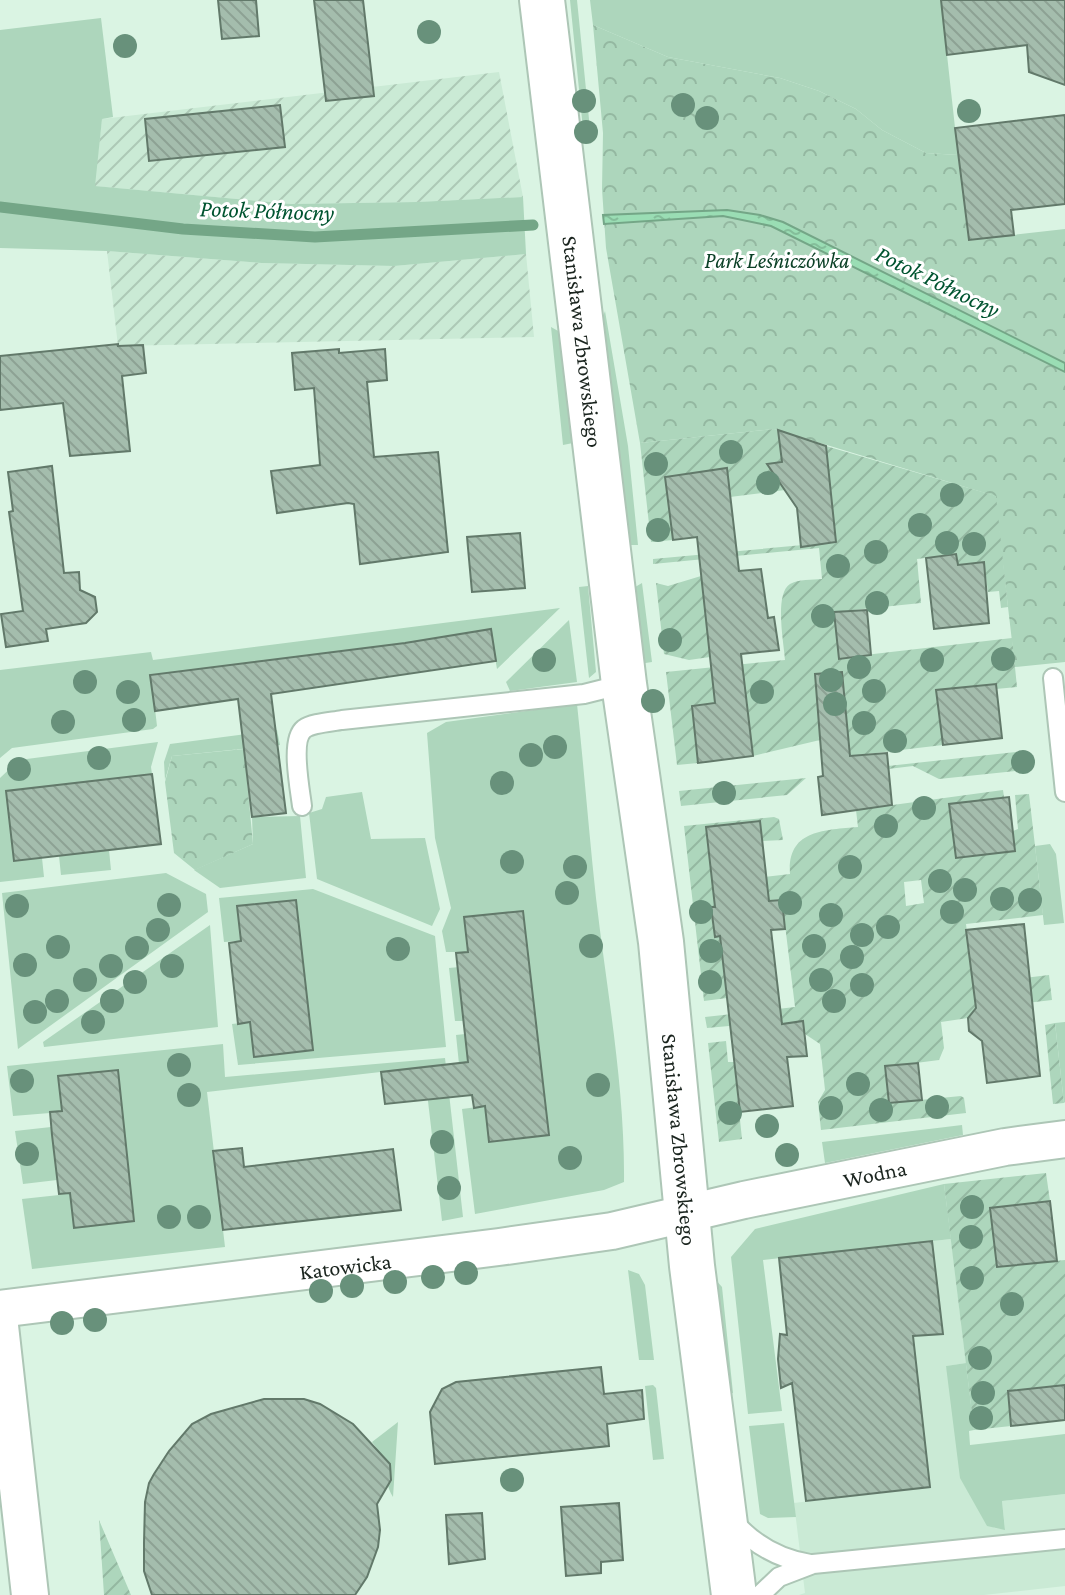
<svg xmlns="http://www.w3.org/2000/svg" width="1065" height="1595" font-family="'Crimson Pro',serif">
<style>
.built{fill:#caead5}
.industrial{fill:url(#industrial-furrows)}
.grass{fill:#add6bc}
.forest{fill:url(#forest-crowns)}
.garden{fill:url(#garden-furrows);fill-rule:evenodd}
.water{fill:url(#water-ripples);stroke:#74a687;stroke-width:2}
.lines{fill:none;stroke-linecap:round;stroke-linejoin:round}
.stream{stroke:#74a687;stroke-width:11}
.building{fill:url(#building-back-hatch);stroke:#62796a;stroke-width:2}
.service-casing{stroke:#adc6b6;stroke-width:22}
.minor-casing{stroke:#adc6b6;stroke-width:40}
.tertiary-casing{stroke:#adc6b6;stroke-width:48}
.service{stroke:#fff;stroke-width:18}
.minor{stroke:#fff;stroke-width:36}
.tertiary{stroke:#fff;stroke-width:44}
.tree{fill:#68917b}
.labels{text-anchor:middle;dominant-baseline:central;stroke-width:6;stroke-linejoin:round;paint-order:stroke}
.park-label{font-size:22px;font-style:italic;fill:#0b4026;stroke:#fff}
.street-label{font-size:22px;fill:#1a241e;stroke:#fff}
.water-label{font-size:24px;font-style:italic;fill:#005430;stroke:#fff}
</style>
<defs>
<pattern id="industrial-furrows" width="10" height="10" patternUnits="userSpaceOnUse" patternTransform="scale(2)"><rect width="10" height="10" fill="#caead5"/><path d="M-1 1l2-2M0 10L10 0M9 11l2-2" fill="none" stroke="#adc9b6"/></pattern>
<pattern id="forest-crowns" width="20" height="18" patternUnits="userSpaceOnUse" patternTransform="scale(2)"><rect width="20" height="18" fill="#add6bc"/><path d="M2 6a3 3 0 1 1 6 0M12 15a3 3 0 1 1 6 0" fill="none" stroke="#94b8a1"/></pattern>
<pattern id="garden-furrows" width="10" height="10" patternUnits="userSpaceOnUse" patternTransform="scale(2)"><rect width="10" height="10" fill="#add6bc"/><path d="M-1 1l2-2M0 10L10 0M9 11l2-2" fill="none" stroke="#94b8a1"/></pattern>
<pattern id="water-ripples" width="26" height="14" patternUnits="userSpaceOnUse" patternTransform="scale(2)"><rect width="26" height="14" fill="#9addb4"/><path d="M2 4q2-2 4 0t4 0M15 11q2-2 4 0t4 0" fill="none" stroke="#84be9a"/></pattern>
<pattern id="building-back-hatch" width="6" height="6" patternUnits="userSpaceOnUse" patternTransform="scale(2)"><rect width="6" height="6" fill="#a4bdad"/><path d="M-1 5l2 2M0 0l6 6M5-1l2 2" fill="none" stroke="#8da294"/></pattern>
</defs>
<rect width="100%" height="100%" fill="#daf4e3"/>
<path class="built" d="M951,1239L966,1363L946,1366L994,1528L1005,1529L1002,1501L1065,1494V1586L984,1595H799L805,1593L794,1503L866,1494L836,1252Z"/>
<path class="industrial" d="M499,72L523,197L417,202L291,204L94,186L102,119Z
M107,251L262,263L394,266L526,254L534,337L118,346Z"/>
<path class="grass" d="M570,0H577L591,139H584Z
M590,0H941L958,155L926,153L882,130L856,109L819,91L780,78L668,57L593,25Z
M101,18L113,117L102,119L95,186L291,204L417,202L523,197L526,254L394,266L262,263L107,251L0,248V30Z
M605,311L628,446L638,545H630L624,540L600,325Z
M551,327L560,332L573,443L563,445Z
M642,583L652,662L639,664L630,590Z
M588,586L596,672L589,678L579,587Z
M560,608L497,669L490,629L405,643L151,675L157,726L153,729L12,748L0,758V670L151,652L153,660Z
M569,620L577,682L510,691L506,682Z
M577,704C584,769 589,833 596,898C607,992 625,1087 624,1182L604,1190L475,1214L462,1109L485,1106L549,1134L523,911L464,917L468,952H446L442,931L451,908L435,838L427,733L446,722Z
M277,730L280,745L172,756L165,780L164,762L170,744Z
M158,742L151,767L152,774L6,791L14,860L42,858L44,877L0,882V778L19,760Z
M362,792L371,839L425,838L440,909L432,926L317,879L309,813L322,809L326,797Z
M300,816L306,878L220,888L194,870L253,844L252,817Z
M1050,844L1056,854L1064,923L1044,925L1035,846Z
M109,850L111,870L61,875L59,856Z
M166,873L206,894L208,912L18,1049L2,893Z
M313,889L435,936L446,1047L238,1065L232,1024L250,1022L255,1057L313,1050L296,900L238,906L241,941L224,942L219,898Z
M210,925L218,1027L44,1047L43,1042Z
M470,966L484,1093H462L456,1035L465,1034L463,1021H455L449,968Z
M1065,1022V1102L1064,1103L1055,1023Z
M223,1044L225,1077L445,1058L463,1217L442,1221L424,1067L207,1092L225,1247L32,1269L22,1199L59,1195L57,1180L23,1184L15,1131L51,1127L50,1113L13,1116L7,1066Z
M962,1125L963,1135L825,1163L822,1142Z
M944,1184L951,1239L763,1260L782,1411L748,1414L731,1257L755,1229Z
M628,1270L639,1274L645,1285L654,1360H639Z
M714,1278L722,1287L733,1393L727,1394Z
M966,1363L974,1430L969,1431L970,1445L1065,1434V1494L1002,1501L1005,1530L987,1526L960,1478L946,1366Z
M653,1385L656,1388L664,1459L653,1460L645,1386Z
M398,1422L393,1497C381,1476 389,1462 372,1442Z
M784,1423L796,1517L768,1518L760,1514L749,1426Z"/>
<path class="forest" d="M593,25L668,57L780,78L819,91L856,109L882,130L926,153L958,155L969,240L1065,229V662L1015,667L995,496L774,429L640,443L606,248L602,189L603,133Z
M244,749L253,844L195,870L174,853L165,782L172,756Z"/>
<path class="garden" d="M774,429L778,430L785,490L730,497L726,468L665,477L673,540L651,542L640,443Z
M826,446L996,496L1008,607L1001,608L999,591L988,592L984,562L958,565L956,554L917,559L921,603L834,612L839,658L1012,638L1017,687L996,689L995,684L937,690L943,745L850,756L846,720L819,723L820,740L753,756L747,699L692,706L698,763L677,765L666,672L785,660C784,644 774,594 790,584C798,579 813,580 822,579L819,548L653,564V559L836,542Z
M701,576L710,657L689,660L664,654L656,583L668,586Z
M1024,751L1026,770L939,779L913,766L888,769V766Z
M806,778L787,795L681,806L679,791Z
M1003,790L1004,797L949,805L956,858L1015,851L1013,831L1018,829L1015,795L1029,794L1043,915L966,924L973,984L1049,975L1052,1000L976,1009L968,1018L941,1022L944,1048L939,1060L885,1067L889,1103L961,1096L964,1098L966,1113L821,1130L818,1102L825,1090L820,1044L805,1034L803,1022L741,1028L740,1025L707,1028L705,1017L795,1007L782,900L711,908L715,936H720L727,998L704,1001L684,826L774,817L779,819L783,840L762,841L759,821L706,827L713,883L790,874C787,830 824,830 858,827L856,810ZM921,880L924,903L906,906L904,882Z
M1055,1023L1064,1103L1053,1104L1045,1025Z
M726,1041L728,1062H734L742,1139L719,1142L708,1043Z
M1046,1173L1050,1201L990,1208L997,1267L1065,1260V1385L1008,1391L1011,1426L974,1430L944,1184Z
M99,1520L131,1595H104Z"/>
<path class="water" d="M727,210L760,215L783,222L1065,363V372L771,226L723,216L604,224L603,215Z"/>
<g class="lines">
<path class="stream" d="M0,207L183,229L315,237L533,225"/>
</g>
<path class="building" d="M218,0H256L259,36L222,39Z
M314,0H363L374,96L326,101Z
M941,0H1065V85L1029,72L1027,45L947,55Z
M280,105L285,147L149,161L145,119Z
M1065,115V204L1011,210L1014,235L969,240L955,128Z
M118,344V346L143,345L146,373L122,376L130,451L70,456L63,403L0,410V356Z
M339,349V353L385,349L387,380L367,382L374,457L438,452L448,552L360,564L354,504L348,503L277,513L271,471L320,465L314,388L295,390L292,353Z
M778,430L826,446L836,542L801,547L797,508L767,464L782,462Z
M52,466L64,573L79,572L80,590L95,597L97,612L86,623L46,629L48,641L6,647L1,614L23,611L9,512L13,511L8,472Z
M727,468L739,571L761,569L768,618L774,617L779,650L741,654L753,756L698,763L692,706L715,703L697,537L673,540L665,477Z
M520,533L525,588L472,592L467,537Z
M956,554L958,565L984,562L989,623L934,629L926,558Z
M867,610L871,655L839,659L834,612Z
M491,629L496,661L271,694L286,813L252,817L238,699L155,711L150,675L405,643Z
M842,672L850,756L887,753L892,805L822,815L818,777L823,776L815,674Z
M996,684L1002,738L943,745L936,690Z
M152,774L161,844L14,861L6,791Z
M1009,797L1015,851L956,858L949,804Z
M760,821L769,901L782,900L785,929L771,930L782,1024L803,1021L807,1056L787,1057L793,1106L740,1112L720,936L715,937L711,907H715L706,827Z
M296,900L313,1050L254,1057L250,1022L238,1024L229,943L241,941L237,906Z
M523,911L549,1135L489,1142L485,1106L474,1108L472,1095L385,1104L381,1072L468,1062L456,953L468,952L464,917Z
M1024,924L1040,1076L987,1083L982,1041L969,1031L968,1018L976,1008L966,930Z
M918,1063L922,1100L889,1103L885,1066Z
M118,1070L134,1221L74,1228L70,1193L59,1194L52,1135L50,1112L62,1111L58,1076Z
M242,1148L244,1167L393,1149L401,1210L223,1230L213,1151Z
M1050,1201L1057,1261L997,1267L990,1208Z
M932,1241L943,1334L913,1336L930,1487L806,1501L792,1383L781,1388L778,1359L780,1334L787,1335L779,1258Z
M601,1367L604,1394L642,1390L644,1419L607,1424L609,1446L435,1464L430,1412L442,1389L456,1382Z
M1065,1385V1420L1011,1426L1008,1391Z
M264,1399H304L320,1404L353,1424L390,1464L391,1480L377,1504L380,1530L378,1547L367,1577L355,1595H152L144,1571V1543L145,1502L149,1483L154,1474L169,1451L192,1424L211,1414Z
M619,1503L623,1560L601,1562V1573L566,1576L561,1507Z
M482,1513L485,1559L449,1564L446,1515Z"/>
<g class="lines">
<g class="service-casing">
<path id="service" d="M1053,678L1065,792
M302,806C300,789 290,740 304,729C312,723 331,722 342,720L584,694L624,684
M733,1521C754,1545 779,1559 810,1564
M760,1595L779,1577L813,1564L1065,1539"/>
</g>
<g class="minor-casing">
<g id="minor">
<path id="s1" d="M0,1309L499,1247L612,1231L744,1200L1005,1147L1065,1139"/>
<path d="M0,1326L30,1595"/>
</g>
</g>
<g class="tertiary-casing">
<g id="tertiary">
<path id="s2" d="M542,0L624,684L661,942L692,1266L734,1595"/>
</g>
</g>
<use href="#service" class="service"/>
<use href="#minor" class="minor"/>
<use href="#tertiary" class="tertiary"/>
</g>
<g class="tree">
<circle cx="429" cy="32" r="12"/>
<circle cx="125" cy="46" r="12"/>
<circle cx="584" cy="101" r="12"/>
<circle cx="683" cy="105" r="12"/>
<circle cx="969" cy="111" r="12"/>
<circle cx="707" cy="118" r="12"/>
<circle cx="586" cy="132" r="12"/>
<circle cx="731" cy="452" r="12"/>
<circle cx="656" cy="464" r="12"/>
<circle cx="768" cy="483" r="12"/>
<circle cx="952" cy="495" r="12"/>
<circle cx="920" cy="525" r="12"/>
<circle cx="658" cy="530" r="12"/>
<circle cx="947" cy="543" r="12"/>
<circle cx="974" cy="544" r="12"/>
<circle cx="876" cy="552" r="12"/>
<circle cx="838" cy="566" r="12"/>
<circle cx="877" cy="603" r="12"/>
<circle cx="823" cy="616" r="12"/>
<circle cx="670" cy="640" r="12"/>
<circle cx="1003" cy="659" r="12"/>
<circle cx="544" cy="660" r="12"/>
<circle cx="932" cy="660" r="12"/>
<circle cx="859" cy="667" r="12"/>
<circle cx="831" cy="680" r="12"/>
<circle cx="85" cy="682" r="12"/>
<circle cx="874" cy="691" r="12"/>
<circle cx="128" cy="692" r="12"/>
<circle cx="762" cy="692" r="12"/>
<circle cx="653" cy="701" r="12"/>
<circle cx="835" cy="704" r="12"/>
<circle cx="134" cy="720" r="12"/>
<circle cx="63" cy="722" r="12"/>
<circle cx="864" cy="723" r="12"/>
<circle cx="895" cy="741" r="12"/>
<circle cx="555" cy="747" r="12"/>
<circle cx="531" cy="755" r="12"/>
<circle cx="99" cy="758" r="12"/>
<circle cx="1023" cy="762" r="12"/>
<circle cx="19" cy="769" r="12"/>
<circle cx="502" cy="783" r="12"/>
<circle cx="724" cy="793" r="12"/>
<circle cx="924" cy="808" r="12"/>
<circle cx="886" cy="826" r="12"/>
<circle cx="512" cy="862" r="12"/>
<circle cx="575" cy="867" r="12"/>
<circle cx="850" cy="867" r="12"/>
<circle cx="940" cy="881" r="12"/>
<circle cx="965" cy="890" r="12"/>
<circle cx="567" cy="893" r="12"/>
<circle cx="1002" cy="899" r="12"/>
<circle cx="1030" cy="900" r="12"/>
<circle cx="790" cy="903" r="12"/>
<circle cx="169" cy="905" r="12"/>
<circle cx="17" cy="906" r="12"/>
<circle cx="701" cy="912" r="12"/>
<circle cx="952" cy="912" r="12"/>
<circle cx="831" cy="915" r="12"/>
<circle cx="888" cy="927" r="12"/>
<circle cx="158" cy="930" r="12"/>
<circle cx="862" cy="935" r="12"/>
<circle cx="591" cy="946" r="12"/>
<circle cx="814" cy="946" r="12"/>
<circle cx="58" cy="947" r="12"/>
<circle cx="137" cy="948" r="12"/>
<circle cx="398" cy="949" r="12"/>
<circle cx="711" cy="951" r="12"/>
<circle cx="852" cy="957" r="12"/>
<circle cx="25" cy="965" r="12"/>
<circle cx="111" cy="966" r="12"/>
<circle cx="172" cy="966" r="12"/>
<circle cx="85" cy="980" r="12"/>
<circle cx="821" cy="980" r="12"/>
<circle cx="135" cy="982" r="12"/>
<circle cx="710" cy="982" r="12"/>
<circle cx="862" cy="985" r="12"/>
<circle cx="57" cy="1001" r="12"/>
<circle cx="112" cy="1001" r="12"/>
<circle cx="834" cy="1001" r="12"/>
<circle cx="35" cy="1012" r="12"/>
<circle cx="93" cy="1022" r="12"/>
<circle cx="179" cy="1065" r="12"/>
<circle cx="22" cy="1081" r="12"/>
<circle cx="858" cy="1084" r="12"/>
<circle cx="598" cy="1085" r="12"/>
<circle cx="189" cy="1095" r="12"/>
<circle cx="937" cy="1107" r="12"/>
<circle cx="831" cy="1108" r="12"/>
<circle cx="881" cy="1110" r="12"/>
<circle cx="730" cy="1113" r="12"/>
<circle cx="767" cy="1126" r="12"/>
<circle cx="442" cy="1142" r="12"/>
<circle cx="27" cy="1154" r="12"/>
<circle cx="787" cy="1155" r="12"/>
<circle cx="570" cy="1158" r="12"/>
<circle cx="449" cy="1188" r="12"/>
<circle cx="972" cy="1207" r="12"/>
<circle cx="169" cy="1217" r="12"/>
<circle cx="199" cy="1217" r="12"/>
<circle cx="971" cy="1237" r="12"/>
<circle cx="466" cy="1273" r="12"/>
<circle cx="433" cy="1277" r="12"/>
<circle cx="972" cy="1278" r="12"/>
<circle cx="395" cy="1282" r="12"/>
<circle cx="352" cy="1286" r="12"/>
<circle cx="321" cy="1291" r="12"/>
<circle cx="1012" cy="1304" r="12"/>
<circle cx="95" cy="1320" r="12"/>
<circle cx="62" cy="1323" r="12"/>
<circle cx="980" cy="1358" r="12"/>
<circle cx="983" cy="1393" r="12"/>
<circle cx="981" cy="1418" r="12"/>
<circle cx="512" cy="1480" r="12"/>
</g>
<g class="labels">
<g class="park-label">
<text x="777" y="260">Park Leśniczówka</text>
</g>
<g class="street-label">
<text stroke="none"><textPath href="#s2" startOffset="344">Stanisława Zbrowskiego</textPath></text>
<text stroke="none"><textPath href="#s2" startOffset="1148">Stanisława Zbrowskiego</textPath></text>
<text stroke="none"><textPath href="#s1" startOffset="886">Wodna</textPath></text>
<text stroke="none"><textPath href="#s1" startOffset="348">Katowicka</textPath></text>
</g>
<g class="water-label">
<text transform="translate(267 210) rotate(2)">Potok Północny</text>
<text transform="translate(938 281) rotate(26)">Potok Północny</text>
</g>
</g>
</svg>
